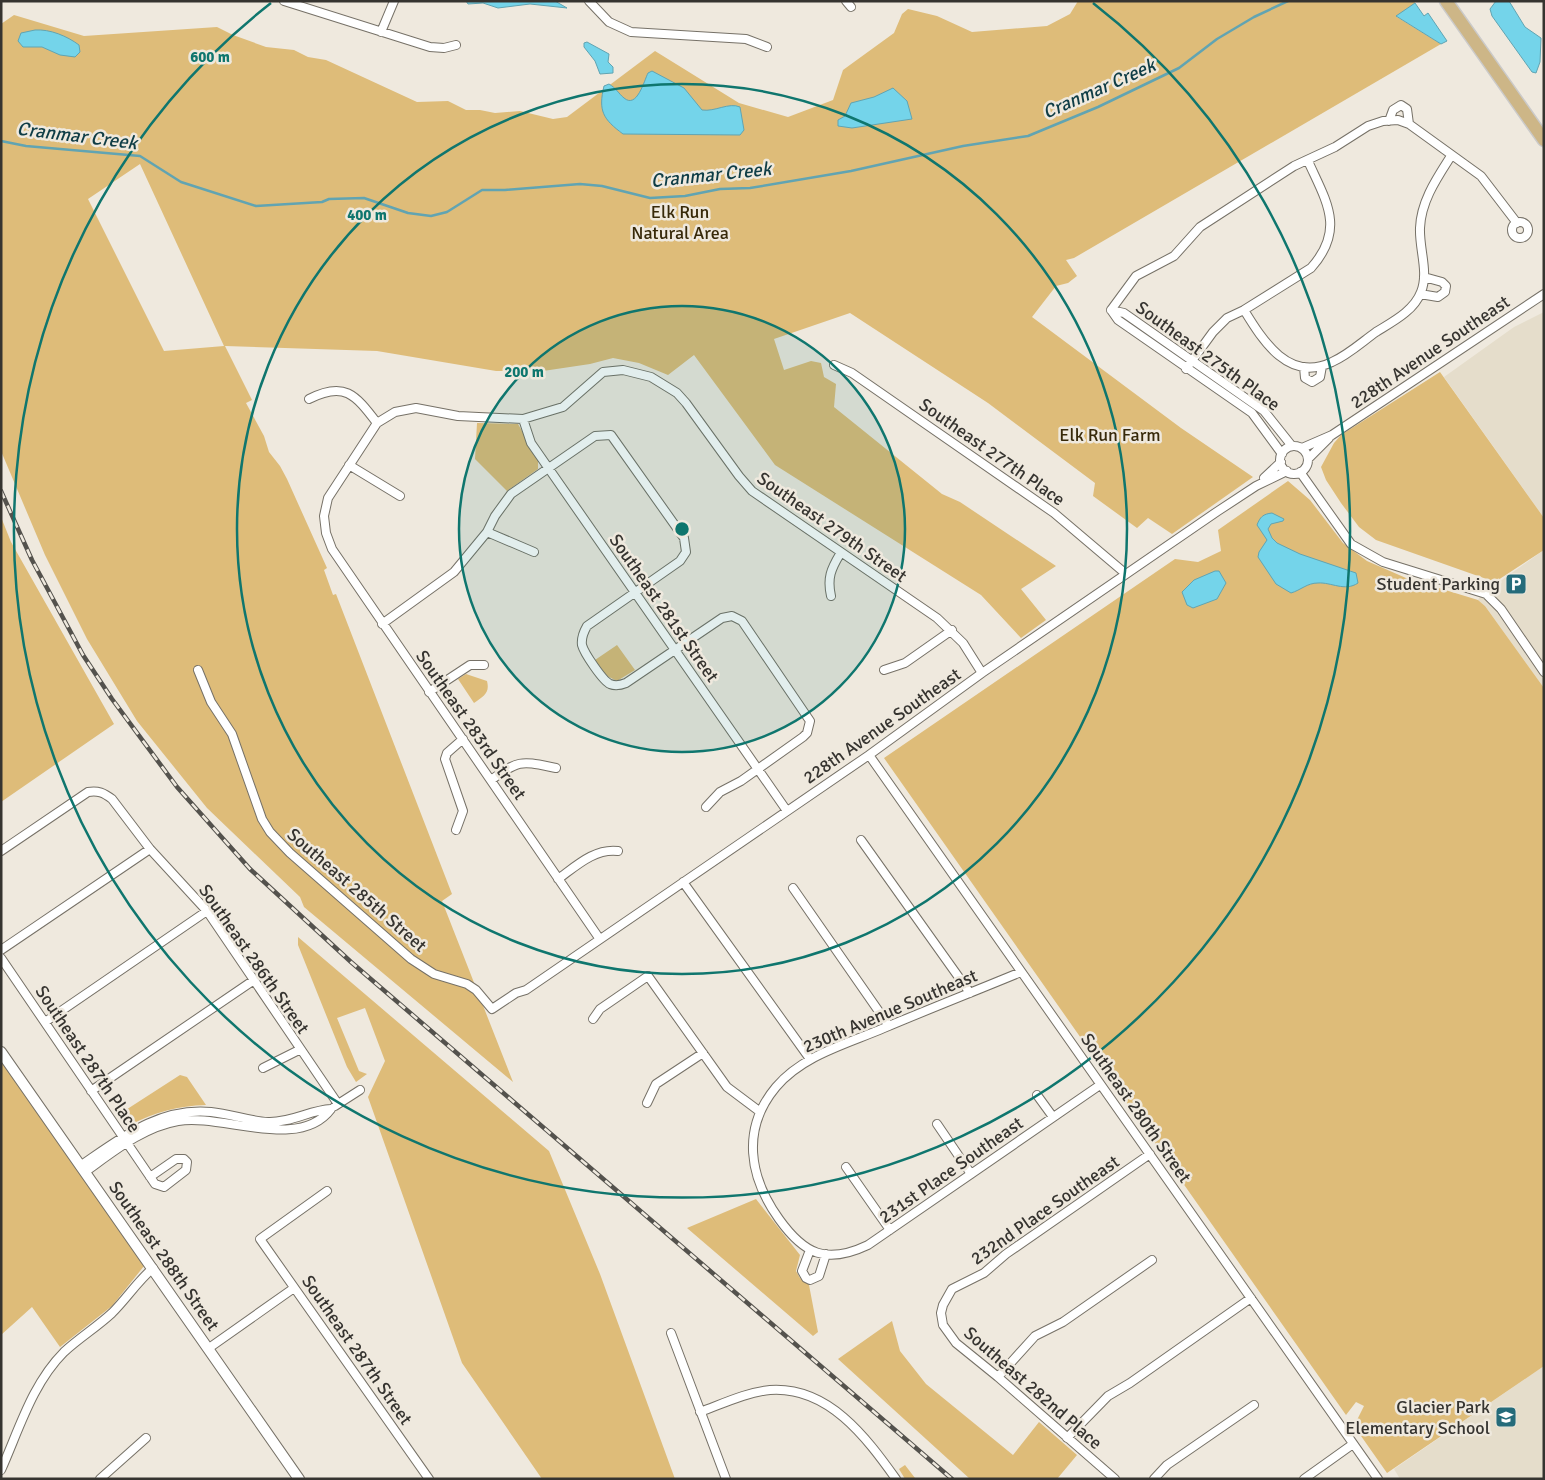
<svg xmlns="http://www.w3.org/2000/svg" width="1545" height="1480" font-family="Signika,sans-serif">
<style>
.built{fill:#e5ddcb}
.green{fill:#debc79;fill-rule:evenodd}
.water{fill:#74d4ea;stroke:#61a4b2}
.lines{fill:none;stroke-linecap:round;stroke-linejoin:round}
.stream{stroke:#61a4b2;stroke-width:2.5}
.minor-casing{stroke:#767167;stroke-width:10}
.tertiary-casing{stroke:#767167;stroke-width:12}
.primary-casing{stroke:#cbcac9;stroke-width:15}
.minor{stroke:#fff;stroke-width:8}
.tertiary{stroke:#fff;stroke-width:10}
.primary{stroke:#cdb687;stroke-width:12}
.rail-casing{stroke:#54524d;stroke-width:4.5}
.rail{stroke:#efe9de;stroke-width:2.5;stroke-dasharray:8;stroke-linecap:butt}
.ring{fill:none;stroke:#0f766e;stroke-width:2.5}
.labels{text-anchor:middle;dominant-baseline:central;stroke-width:5;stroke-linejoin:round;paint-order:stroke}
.park-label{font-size:18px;fill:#372909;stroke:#efe9de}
.street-label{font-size:18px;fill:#363430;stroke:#efe9de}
.poi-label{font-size:18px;fill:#363430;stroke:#efe9de;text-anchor:end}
.water-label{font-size:19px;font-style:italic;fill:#0f3d46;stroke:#efe9de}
.centre{fill:#0f766e;stroke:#efe9de;stroke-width:2.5}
.ring-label{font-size:15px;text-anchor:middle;font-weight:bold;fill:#0f766e;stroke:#efe9de;stroke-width:5;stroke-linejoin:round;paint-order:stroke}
</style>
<rect width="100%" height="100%" fill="#efe9de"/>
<path class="built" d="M1544,312V518L1444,377L1514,327Z
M1544,550V688L1485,606L1478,600L1481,595Z
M1544,1366V1479H1400L1394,1469Z"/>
<path class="green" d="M1078,1H1414L1415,3L1397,17L1441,44L1074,258L1066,260L1077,276L1068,283L1056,286L1032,317L1181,428L1253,477L1172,534L1148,518L1137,528L1093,496L1095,483L988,403L850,313L774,339L784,370L811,361L821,363L824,377L836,384L834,407L942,494L960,502L1056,566L1021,589L1046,620L1021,638L981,595L775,465L694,355L668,375L639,363L613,358L590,364L543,371H496L377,351L225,346L252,400L246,403L264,436L269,452L280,466L287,479L327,568L324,570L333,595L336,594L452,894L442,901L513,1082L304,907L300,897L207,808L137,721L87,639L45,555L1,451V24L14,15L84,36L217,27L233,35L266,47L294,50L308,57L326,60L417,102L448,101L466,110H480L495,113L520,111L553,119L567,117L655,51L739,103L788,117L833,100L843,70L894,33L902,14L908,9L937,16L972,32L1047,26L1070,14ZM140,164L224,346L164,351L88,199Z
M1440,372L1544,518V550L1495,582L1376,540L1359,527L1341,503L1326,480L1321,467L1334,443L1341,435Z
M477,423L518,424L538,459V469L507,491L475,459Z
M1288,481L1310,500L1343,543L1367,561L1406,578L1478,600L1485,606L1544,688V1366L1387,1473L1354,1426L1364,1406L1356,1402L1346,1415L884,758L1175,559L1198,562L1221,551L1218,530Z
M1,517L11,542L114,724L1,802Z
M617,645L635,670L617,681L607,676L595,660Z
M466,674L487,681C490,693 484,696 474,703L458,679Z
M298,937L549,1151L600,1274L675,1479H542L462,1363L368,1097L385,1061L365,1008L337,1018L359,1071L367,1074L356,1082L347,1067L298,945Z
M1,1058L144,1266L112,1306L60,1347L32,1307L1,1335Z
M180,1075L187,1077L206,1105C178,1106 155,1112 130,1125H126L118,1115Z
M756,1199L800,1255L796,1271L800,1278L809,1285L818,1332L813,1336L687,1228Z
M892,1321L900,1351L926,1384L1013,1455L1039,1422L1077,1455L1057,1479H970L838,1359Z
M905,1465L915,1478L905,1479L899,1469Z"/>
<path class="water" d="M466,1H555L567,8L530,4L498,8L483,3L468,4Z
M1496,1H1509L1525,27L1541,38L1540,62L1536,73L1532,72L1492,16L1490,9Z
M1415,3L1424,16L1428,13L1447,41L1441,44L1396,16Z
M35,30C50,29 67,36 79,45L80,52L75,57L60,55L42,47H23L18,41L21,33Z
M587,42L609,54L608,62L613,67V73L600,74L595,61L584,47V43Z
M652,71L684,88L702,110C715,112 729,102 740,107L744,130L740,135L623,134C603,119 598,111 604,86L609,84C616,88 619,94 624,98C637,109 644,81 648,73Z
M893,88L907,101L912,119L852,128L838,126V120L845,116L851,103L874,97Z
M1272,513L1284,519L1283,521L1271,524L1268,529L1272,538L1277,543L1300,554L1356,573L1358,583C1345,592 1331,582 1318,583C1307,583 1301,590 1291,593L1276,584L1258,557L1259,552L1267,540L1257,525C1260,517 1263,514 1272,513Z
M1215,571H1219L1226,583L1217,599L1193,608L1187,605L1182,592L1194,580Z"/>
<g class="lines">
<path class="stream" d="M1,141L26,146L140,156L181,182L256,206L322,202L329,199L364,198L408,213L431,216L447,212L482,190H505L580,184L602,186L650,198L685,196L720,189L750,188L851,171L963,146L1028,136L1098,107L1179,68L1217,39L1254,17L1288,1"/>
<g class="minor-casing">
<path id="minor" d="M284,1L430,47L444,48L456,45
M589,1L609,22L631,32L746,39L767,47
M846,1L851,7
M381,32L394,1
M1389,121L1393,110L1401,105L1407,109L1409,124
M1512 230a8 8 0 1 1 16 0a8 8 0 1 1-16 0Z
M1420,294L1438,297L1445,292L1446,286L1442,282L1424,277
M1111,310L1136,276L1174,256L1200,227L1294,166L1335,147L1368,126L1383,121L1398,120L1409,124L1481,176L1517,223
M1111,310L1124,313L1264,411L1292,446
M1111,310L1118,320L1252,413L1282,454
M1244,310C1263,341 1289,383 1332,362C1348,355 1362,342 1376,332C1392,322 1414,311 1421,292C1429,272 1419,249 1420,228C1421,201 1437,178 1451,156
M834,365L852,373L1054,513L1126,574
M1304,367L1305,378L1312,382L1320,377L1322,366
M1186,369L1213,332L1227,318L1244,310L1311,268C1346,229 1326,201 1308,161
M309,399C344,381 355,394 377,423
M523,419L531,443L787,811
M1280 460a14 14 0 1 1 28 0a14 14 0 1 1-28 0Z
M1302,448L1332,435L1544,294
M1308,459L1329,438
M349,465L400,496
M1300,472L1351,544L1383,562L1486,594L1501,609L1544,672
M1264,478L1281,462
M487,532L534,552
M831,596C827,578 831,569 840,554
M382,624L454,572L487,532L495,516L511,494L595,436L611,435L684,538L686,552L680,561L587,626C583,633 581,638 582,645C584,653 603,681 610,684C615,686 621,685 626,683L722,618L732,616L742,621L810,721L807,733L803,737L741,781L720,792L706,807
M198,670L211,702L232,734L262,819L270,832L290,853L411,959L434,974L467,984L476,990L492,1009L516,993L526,990L869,755L982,673L1218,511L1256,486L1287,471
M884,670L905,663L952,630
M429,692L470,665H484
M869,755L1378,1479
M491,780C520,759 521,761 556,768
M456,830L463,811L445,759L447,753L463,739
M861,840L970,993
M1,851L88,792C98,790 104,793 112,799L150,849L207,911L338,1104
M558,879C576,866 595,848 618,851
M683,882L810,1059
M793,888L889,1026
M599,938L332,549L326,533L324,516L328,498L377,423L395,412L416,408L458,416L523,419L563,407L603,372L623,370L651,377L677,393L686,403L739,476L752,491L937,618L963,643L982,673
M1,950L150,849
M1,958L155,1184L164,1187L186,1170L187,1162L184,1159H176L150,1177
M1021,972C975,991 929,1009 884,1028C847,1044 803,1055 776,1087C741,1129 749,1177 779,1219C804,1254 826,1265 868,1245L1100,1085
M593,1019L600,1009L648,976L727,1087L759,1111
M45,1022L207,911
M263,1068L299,1050
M91,1091L254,980
M1037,1095L1053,1117
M647,1103L656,1084L703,1053
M335,1106L360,1090
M937,1124L971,1174
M80,1166C121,1138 159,1107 211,1112C231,1114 249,1121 268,1122C291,1123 310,1110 331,1109C299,1152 221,1113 178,1121C143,1127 113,1152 85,1172
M846,1167L890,1230
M327,1191L260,1239L429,1479
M810,1250L802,1271L806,1278L810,1280L819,1276L826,1254
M671,1333L726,1479
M209,1348L294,1288
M998,1377L1035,1336L1063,1322L1152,1260
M700,1412C722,1404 747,1392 770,1390C828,1386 866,1437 896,1479
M1067,1438L1108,1396L1130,1383L1251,1298
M1,1470C19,1430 32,1384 64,1352C79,1338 97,1327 112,1313C127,1298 137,1282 153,1268
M100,1479L146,1438
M1115,1479L998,1377L956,1343L943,1325L941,1313L943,1305L952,1289L984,1273L1006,1254L1150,1154
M1154,1479L1167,1465L1254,1405
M1304,1479L1353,1444"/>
</g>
<g class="tertiary-casing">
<path id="tertiary" d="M1,1052L299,1479"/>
</g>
<g class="primary-casing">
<path id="primary" d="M1446,1L1544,140"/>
</g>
<use href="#minor" class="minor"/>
<use href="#tertiary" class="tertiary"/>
<use href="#primary" class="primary"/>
<g class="rail-casing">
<path id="rail" d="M1,491L32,560L83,655L112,699L177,787L250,869L351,962L952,1479"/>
</g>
<use href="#rail" class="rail"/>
</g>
<circle cx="682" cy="529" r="223" fill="#0f766e" fill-opacity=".12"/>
<g class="ring">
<circle cx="682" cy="529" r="223"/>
<circle cx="682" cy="529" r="445"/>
<path d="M1093 3A668 668 0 1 1 271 3"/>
</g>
<defs>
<g id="parking-square" transform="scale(1.125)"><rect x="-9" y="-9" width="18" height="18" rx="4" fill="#256b7a" stroke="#efe9de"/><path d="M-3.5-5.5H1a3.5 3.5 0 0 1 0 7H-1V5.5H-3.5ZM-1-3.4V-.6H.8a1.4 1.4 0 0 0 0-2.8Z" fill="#fff"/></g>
<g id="school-square" transform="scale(1.125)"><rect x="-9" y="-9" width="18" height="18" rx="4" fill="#256b7a" stroke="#efe9de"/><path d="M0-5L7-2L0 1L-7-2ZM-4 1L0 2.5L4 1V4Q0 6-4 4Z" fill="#fff"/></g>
</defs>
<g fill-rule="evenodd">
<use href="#parking-square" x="1516" y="584"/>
<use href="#school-square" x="1506" y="1417"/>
</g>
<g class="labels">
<g class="park-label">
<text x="680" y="212">Elk Run<tspan x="680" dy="21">Natural Area</tspan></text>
<text x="1110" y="435">Elk Run Farm</text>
</g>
<g class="street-label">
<text transform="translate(1430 352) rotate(-34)">228th Avenue Southeast</text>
<text transform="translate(1208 356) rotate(36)">Southeast 275th Place</text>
<text transform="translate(992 452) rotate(35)">Southeast 277th Place</text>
<text transform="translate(832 527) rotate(35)">Southeast 279th Street</text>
<text transform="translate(664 608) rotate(55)">Southeast 281st Street</text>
<text transform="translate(471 725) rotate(55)">Southeast 283rd Street</text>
<text transform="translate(882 726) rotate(-35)">228th Avenue Southeast</text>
<text transform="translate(357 890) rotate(41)">Southeast 285th Street</text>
<text transform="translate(254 959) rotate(55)">Southeast 286th Street</text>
<text transform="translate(890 1011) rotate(-23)">230th Avenue Southeast</text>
<text transform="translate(88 1059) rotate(56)">Southeast 287th Place</text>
<text transform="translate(1136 1108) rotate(55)">Southeast 280th Street</text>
<text transform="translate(951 1170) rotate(-35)">231st Place Southeast</text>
<text transform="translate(1045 1210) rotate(-35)">232nd Place Southeast</text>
<text transform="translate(164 1256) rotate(55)">Southeast 288th Street</text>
<text transform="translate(357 1350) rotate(55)">Southeast 287th Street</text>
<text transform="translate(1033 1388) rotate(41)">Southeast 282nd Place</text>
</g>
<g class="poi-label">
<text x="1500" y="584">Student Parking</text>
<text x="1490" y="1407">Glacier Park<tspan x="1490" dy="21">Elementary School</tspan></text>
</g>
<g class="water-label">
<text transform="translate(1099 89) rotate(-24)">Cranmar Creek</text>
<text transform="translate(77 136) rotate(7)">Cranmar Creek</text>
<text transform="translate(711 175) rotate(-6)">Cranmar Creek</text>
</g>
</g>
<circle cx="682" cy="529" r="8" class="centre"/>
<g class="ring-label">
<text x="210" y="62">600 m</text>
<text x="367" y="220">400 m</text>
<text x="524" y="377">200 m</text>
</g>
<rect width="1545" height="1480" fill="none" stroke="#363430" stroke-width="5"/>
</svg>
